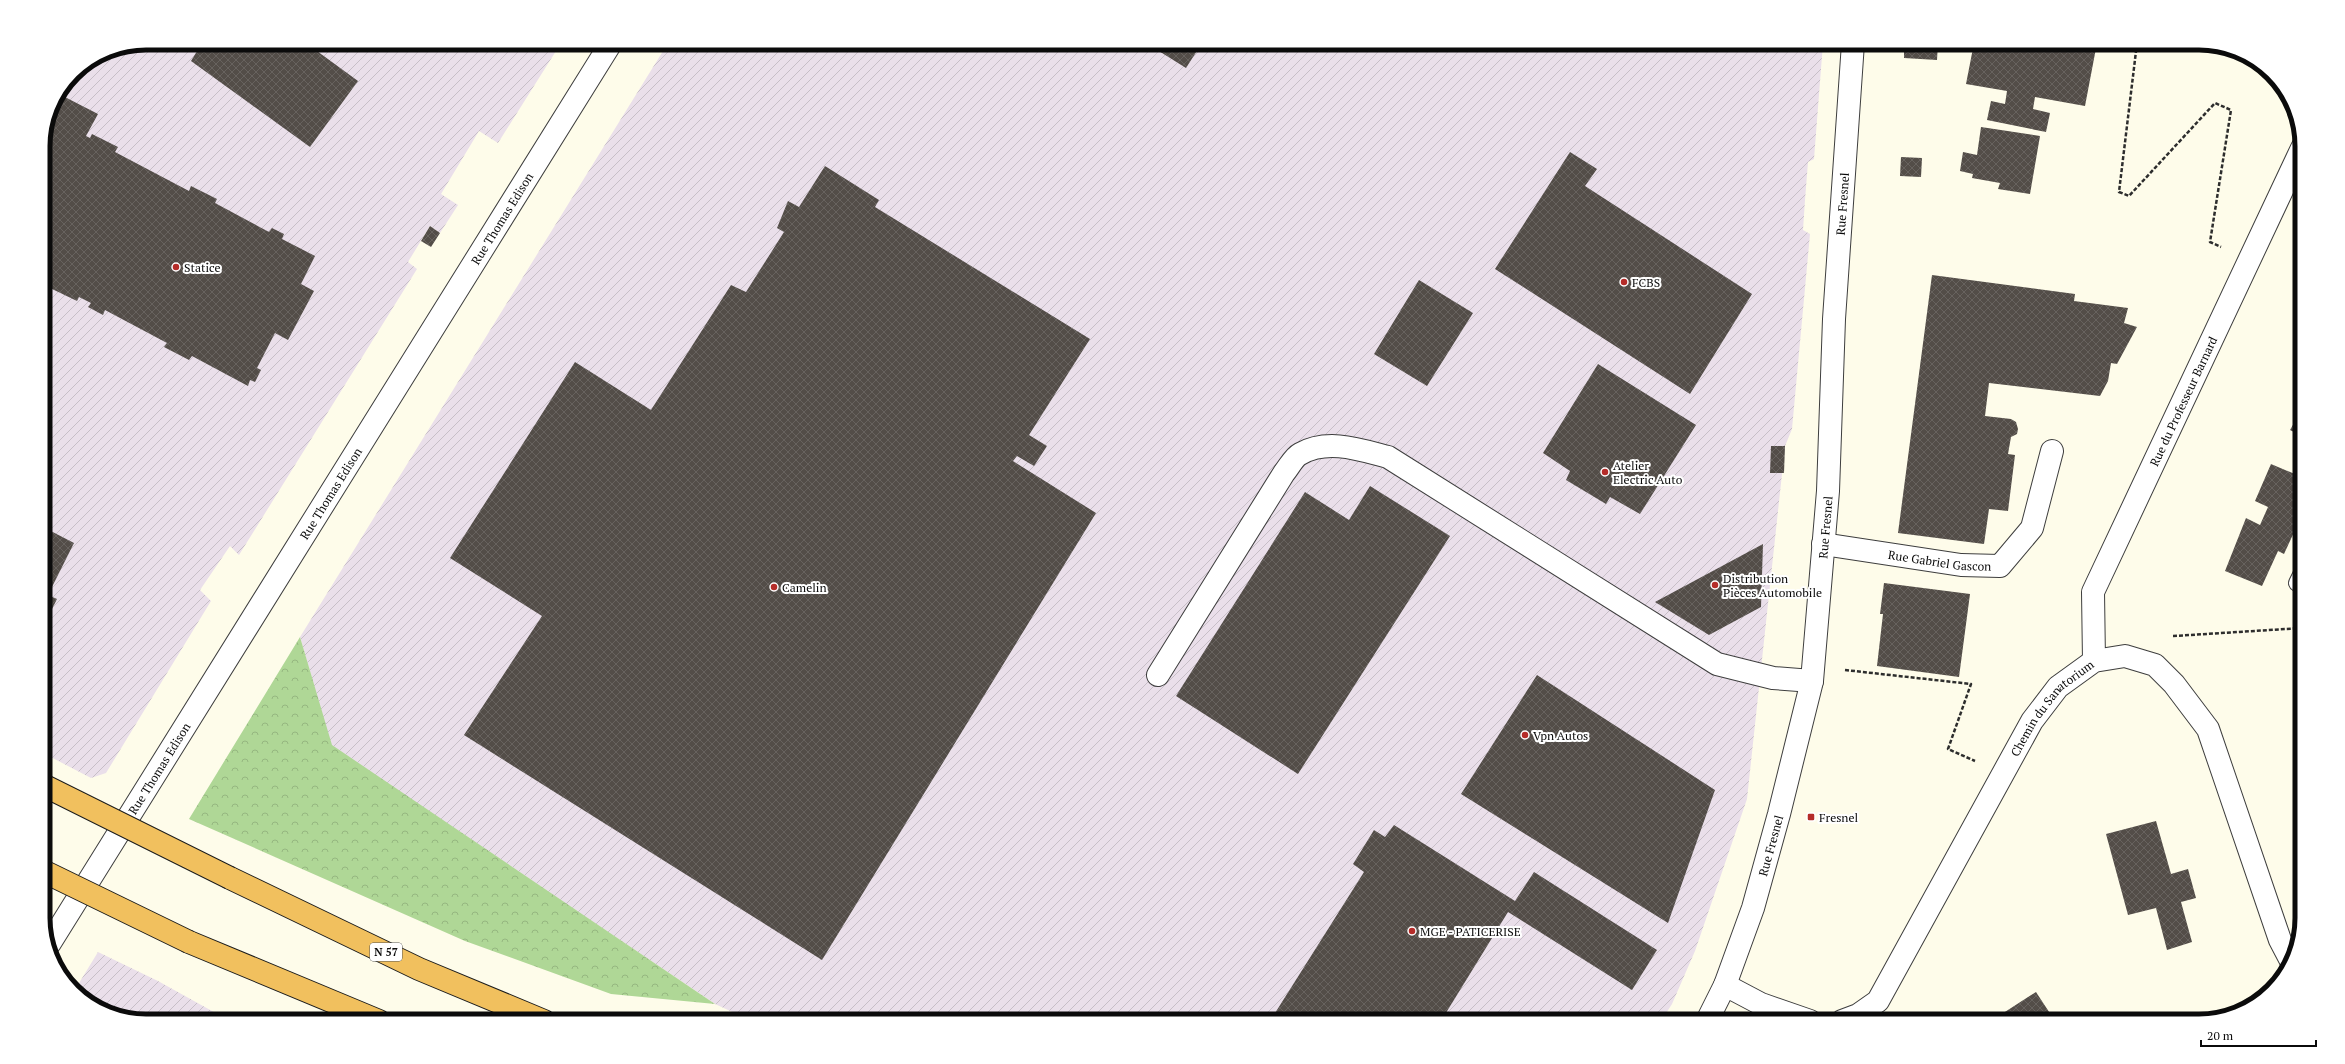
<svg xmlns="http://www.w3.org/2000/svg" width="2345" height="1064" font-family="'PT Serif',serif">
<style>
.industrial{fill:url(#industrial-furrows)}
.forest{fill:url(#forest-crowns)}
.building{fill:url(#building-cross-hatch)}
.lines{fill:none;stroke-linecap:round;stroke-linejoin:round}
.service-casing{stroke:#3e3e3e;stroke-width:18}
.minor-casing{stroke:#3e3e3e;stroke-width:24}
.tertiary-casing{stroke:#3e3e3e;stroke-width:24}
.trunk-casing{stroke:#1c1c1c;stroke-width:24}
.path{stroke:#2d2d2d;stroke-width:2.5;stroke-dasharray:4 2;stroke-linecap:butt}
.service{stroke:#fff;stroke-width:16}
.minor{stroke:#fff;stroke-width:22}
.tertiary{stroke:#fff;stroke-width:22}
.trunk{stroke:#f1c05e;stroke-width:22}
.trunk-bridge-casing{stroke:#1c1c1c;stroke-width:24;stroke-linecap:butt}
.trunk-bridge{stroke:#f1c05e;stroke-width:22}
.poi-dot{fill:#b52c29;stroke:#fff;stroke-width:1.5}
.labels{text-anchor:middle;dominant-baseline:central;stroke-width:4;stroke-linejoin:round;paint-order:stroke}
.shield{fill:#fff;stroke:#545454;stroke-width:1}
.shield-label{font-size:11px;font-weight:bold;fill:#0b0b0b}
.street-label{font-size:12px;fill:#0b0b0b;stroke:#fff}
.poi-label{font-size:12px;fill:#0b0b0b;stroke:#fff;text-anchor:start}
.rim{fill:none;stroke:#0b0b0b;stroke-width:5}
</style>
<defs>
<pattern id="industrial-furrows" width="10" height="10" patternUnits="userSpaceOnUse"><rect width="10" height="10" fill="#eadfea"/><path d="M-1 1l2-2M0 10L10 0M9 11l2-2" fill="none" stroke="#c7bec7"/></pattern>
<pattern id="forest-crowns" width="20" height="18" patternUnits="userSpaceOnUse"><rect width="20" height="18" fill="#afd796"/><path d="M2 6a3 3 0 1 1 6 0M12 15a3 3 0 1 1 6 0" fill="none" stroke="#95b780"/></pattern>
<pattern id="building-cross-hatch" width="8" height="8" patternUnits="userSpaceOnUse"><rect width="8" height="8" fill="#534d48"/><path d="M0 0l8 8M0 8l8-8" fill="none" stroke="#67625e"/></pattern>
</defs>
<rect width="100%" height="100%" fill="#fefcea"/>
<path class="industrial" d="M146,43H561L498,143L479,131L441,194L458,205L440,233L430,226L408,262L417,269L239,555L230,546L200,590L211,601L106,773L91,778L43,753V140L54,101L73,73L107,51Z
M668,43H1823L1814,159L1808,162L1805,200L1803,230L1810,234L1792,429L1785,446L1747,799L1695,951L1672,1004L1661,1021H752L715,1004L331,745L300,637Z
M98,952L158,981L230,1021H146L107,1013L76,988Z"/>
<path class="forest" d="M300,637L332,745L715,1004L611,994L465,941L189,819Z"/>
<path class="building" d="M202,43H306L358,81L310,147L191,61Z
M1146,43H1202L1186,68Z
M1904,43H1938L1937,60L1904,58Z
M1974,43H2097L2085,106L2035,97L2033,109L2050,113L2046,132L1987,120L1991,101L2005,104L2007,91L1966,84Z
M59,94L98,114L86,136L90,138L92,134L118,147L115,152L189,191L191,186L217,199L215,203L269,232L272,228L284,234L282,239L315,256L301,284L314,291L288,340L275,333L257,368L261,370L255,382L250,380L248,386L192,356L189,360L164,347L167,343L105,310L103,315L88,307L91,303L79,297L77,301L50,288L52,283L43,278V140L54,101Z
M1981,127L2040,136L2030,194L1998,189L2000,183L1972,178L1973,174L1960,171L1963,152L1977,155Z
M1570,152L1597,169L1585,186L1752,294L1690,394L1495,269Z
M1901,157L1922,158L1921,177L1900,176Z
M825,166L879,200L875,207L1090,339L1029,435L1047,446L1034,466L1017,456L1013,461L1096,513L822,960L464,735L542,616L450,558L575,362L651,410L731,285L746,292L784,232L777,228L788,201L799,207Z
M430,226L440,233L431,247L421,241Z
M1932,275L2075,294L2074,301L2128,308L2124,323L2137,327L2117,364L2111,363L2108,381L2100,396L1989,383L1985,416L2011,419L2016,422L2018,429L2017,434L2011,437L2008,454L2015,455L2008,511L1989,509L1984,544L1898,533Z
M1419,280L1473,313L1427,386L1374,354Z
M1598,364L1696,425L1640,514L1610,497L1606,504L1566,480L1570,471L1543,453Z
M2302,409V436L2290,430Z
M1771,446H1785L1784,473H1770Z
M2271,464L2302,477V496L2293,516L2300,519L2284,554L2278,551L2262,586L2225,571L2246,518L2260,525L2268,507L2255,501Z
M1370,486L1450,536L1298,774L1176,696L1305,492L1349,520Z
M43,527L74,543L48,595L57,599L50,613L43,610Z
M1763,544L1761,607L1709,635L1655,602Z
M1884,583L1970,594L1959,677L1877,666L1883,614H1880Z
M1537,675L1715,790L1668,923L1461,794Z
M2156,821L2171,874L2188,869L2196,898L2181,902L2192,942L2167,950L2156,908L2128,915L2106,834Z
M1394,825L1515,901L1534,872L1657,950L1632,990L1508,912L1441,1021H1270L1364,872L1353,864L1358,856L1374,830L1385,837Z
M2036,992L2055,1021H1991L2028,997Z"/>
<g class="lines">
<g class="service-casing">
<path id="service" d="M2297,583L2302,573"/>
</g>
<g class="minor-casing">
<g id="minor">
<path id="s1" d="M1823,544L1961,565L2000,566L2032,528L2052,451"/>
<path id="s2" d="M2094,661L2093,592L2302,148"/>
<path d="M1158,675L1284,473C1289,467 1294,457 1300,454C1328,438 1361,450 1388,457L1717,664L1773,678L1812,681"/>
<path d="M1725,985L1761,1004L1810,1021"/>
<path id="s3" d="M1707,1021L1725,985L1753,908L1779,814L1812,681L1828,491L1834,319L1853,43"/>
<path id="s4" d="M1842,1021L1858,1015L1878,1001L2032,721L2058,687L2094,661L2125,656L2155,665L2174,684L2208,729L2280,940L2291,961"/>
</g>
</g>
<g class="tertiary-casing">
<g id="tertiary">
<path id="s5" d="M50,943L611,43"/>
</g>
</g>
<g class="trunk-casing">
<path id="trunk" d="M230,878L419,969L544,1021
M189,942L379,1021"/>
</g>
<path class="path" d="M2137,43L2119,192L2129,196L2215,103L2231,110L2210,242L2221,247
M2296,629V611
M2173,636L2302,628
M1845,670L1971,684L1948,749L1975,761"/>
<use href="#service" class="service"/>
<use href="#minor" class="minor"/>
<use href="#tertiary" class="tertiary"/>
<use href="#trunk" class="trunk"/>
<g class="trunk-bridge-casing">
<path id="trunk-bridge" d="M43,785L230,878
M43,871L189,942"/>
</g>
<use href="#trunk-bridge" class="trunk-bridge"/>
</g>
<g class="poi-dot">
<circle cx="176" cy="267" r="4"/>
<circle cx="1624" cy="282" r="4"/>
<circle cx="1605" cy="472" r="4"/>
<circle cx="1715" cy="585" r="4"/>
<circle cx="774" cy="587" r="4"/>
<circle cx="1525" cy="735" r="4"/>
<rect x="1807" y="813" width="8" height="8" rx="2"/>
<circle cx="1412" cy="931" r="4"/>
</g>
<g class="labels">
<rect class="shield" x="370" y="943" width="32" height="18" rx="3"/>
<g class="shield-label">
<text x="386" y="952">N 57</text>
</g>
<g class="street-label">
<text stroke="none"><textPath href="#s3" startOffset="835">Rue Fresnel</textPath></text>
<text stroke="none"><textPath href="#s5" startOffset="854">Rue Thomas Edison</textPath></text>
<text stroke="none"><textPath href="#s2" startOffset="280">Rue du Professeur Barnard</textPath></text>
<text stroke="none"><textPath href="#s5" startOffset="530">Rue Thomas Edison</textPath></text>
<text stroke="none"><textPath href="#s3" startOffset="511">Rue Fresnel</textPath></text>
<text stroke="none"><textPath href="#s1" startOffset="118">Rue Gabriel Gascon</textPath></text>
<text stroke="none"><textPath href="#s4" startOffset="384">Chemin du Sanatorium</textPath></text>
<text stroke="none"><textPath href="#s5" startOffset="206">Rue Thomas Edison</textPath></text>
<text stroke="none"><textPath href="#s3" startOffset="187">Rue Fresnel</textPath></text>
</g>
<g class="poi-label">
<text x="184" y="267">Statice</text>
<text x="1632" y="282">FCBS</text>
<text x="1613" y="465">Atelier<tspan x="1613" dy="14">Electric Auto</tspan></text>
<text x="1723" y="578">Distribution<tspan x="1723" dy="14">Pièces Automobile</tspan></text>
<text x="782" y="587">Camelin</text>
<text x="1533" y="735">Vpn Autos</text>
<text x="1819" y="817">Fresnel</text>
<text x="1420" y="931">MGE - PATICERISE</text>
</g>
</g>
<path d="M0 0H2345V1064H0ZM146 50H2199A96 96 0 0 1 2295 146V918A96 96 0 0 1 2199 1014H146A96 96 0 0 1 50 918V146A96 96 0 0 1 146 50Z" fill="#fff" fill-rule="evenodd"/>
<path class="rim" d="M146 50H2199A96 96 0 0 1 2295 146V918A96 96 0 0 1 2199 1014H146A96 96 0 0 1 50 918V146A96 96 0 0 1 146 50Z"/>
<path d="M2201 1040v6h115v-6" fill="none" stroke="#0b0b0b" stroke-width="2"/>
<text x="2207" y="1040" font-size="12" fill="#0b0b0b" stroke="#ffffff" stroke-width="3" paint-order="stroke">20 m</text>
</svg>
